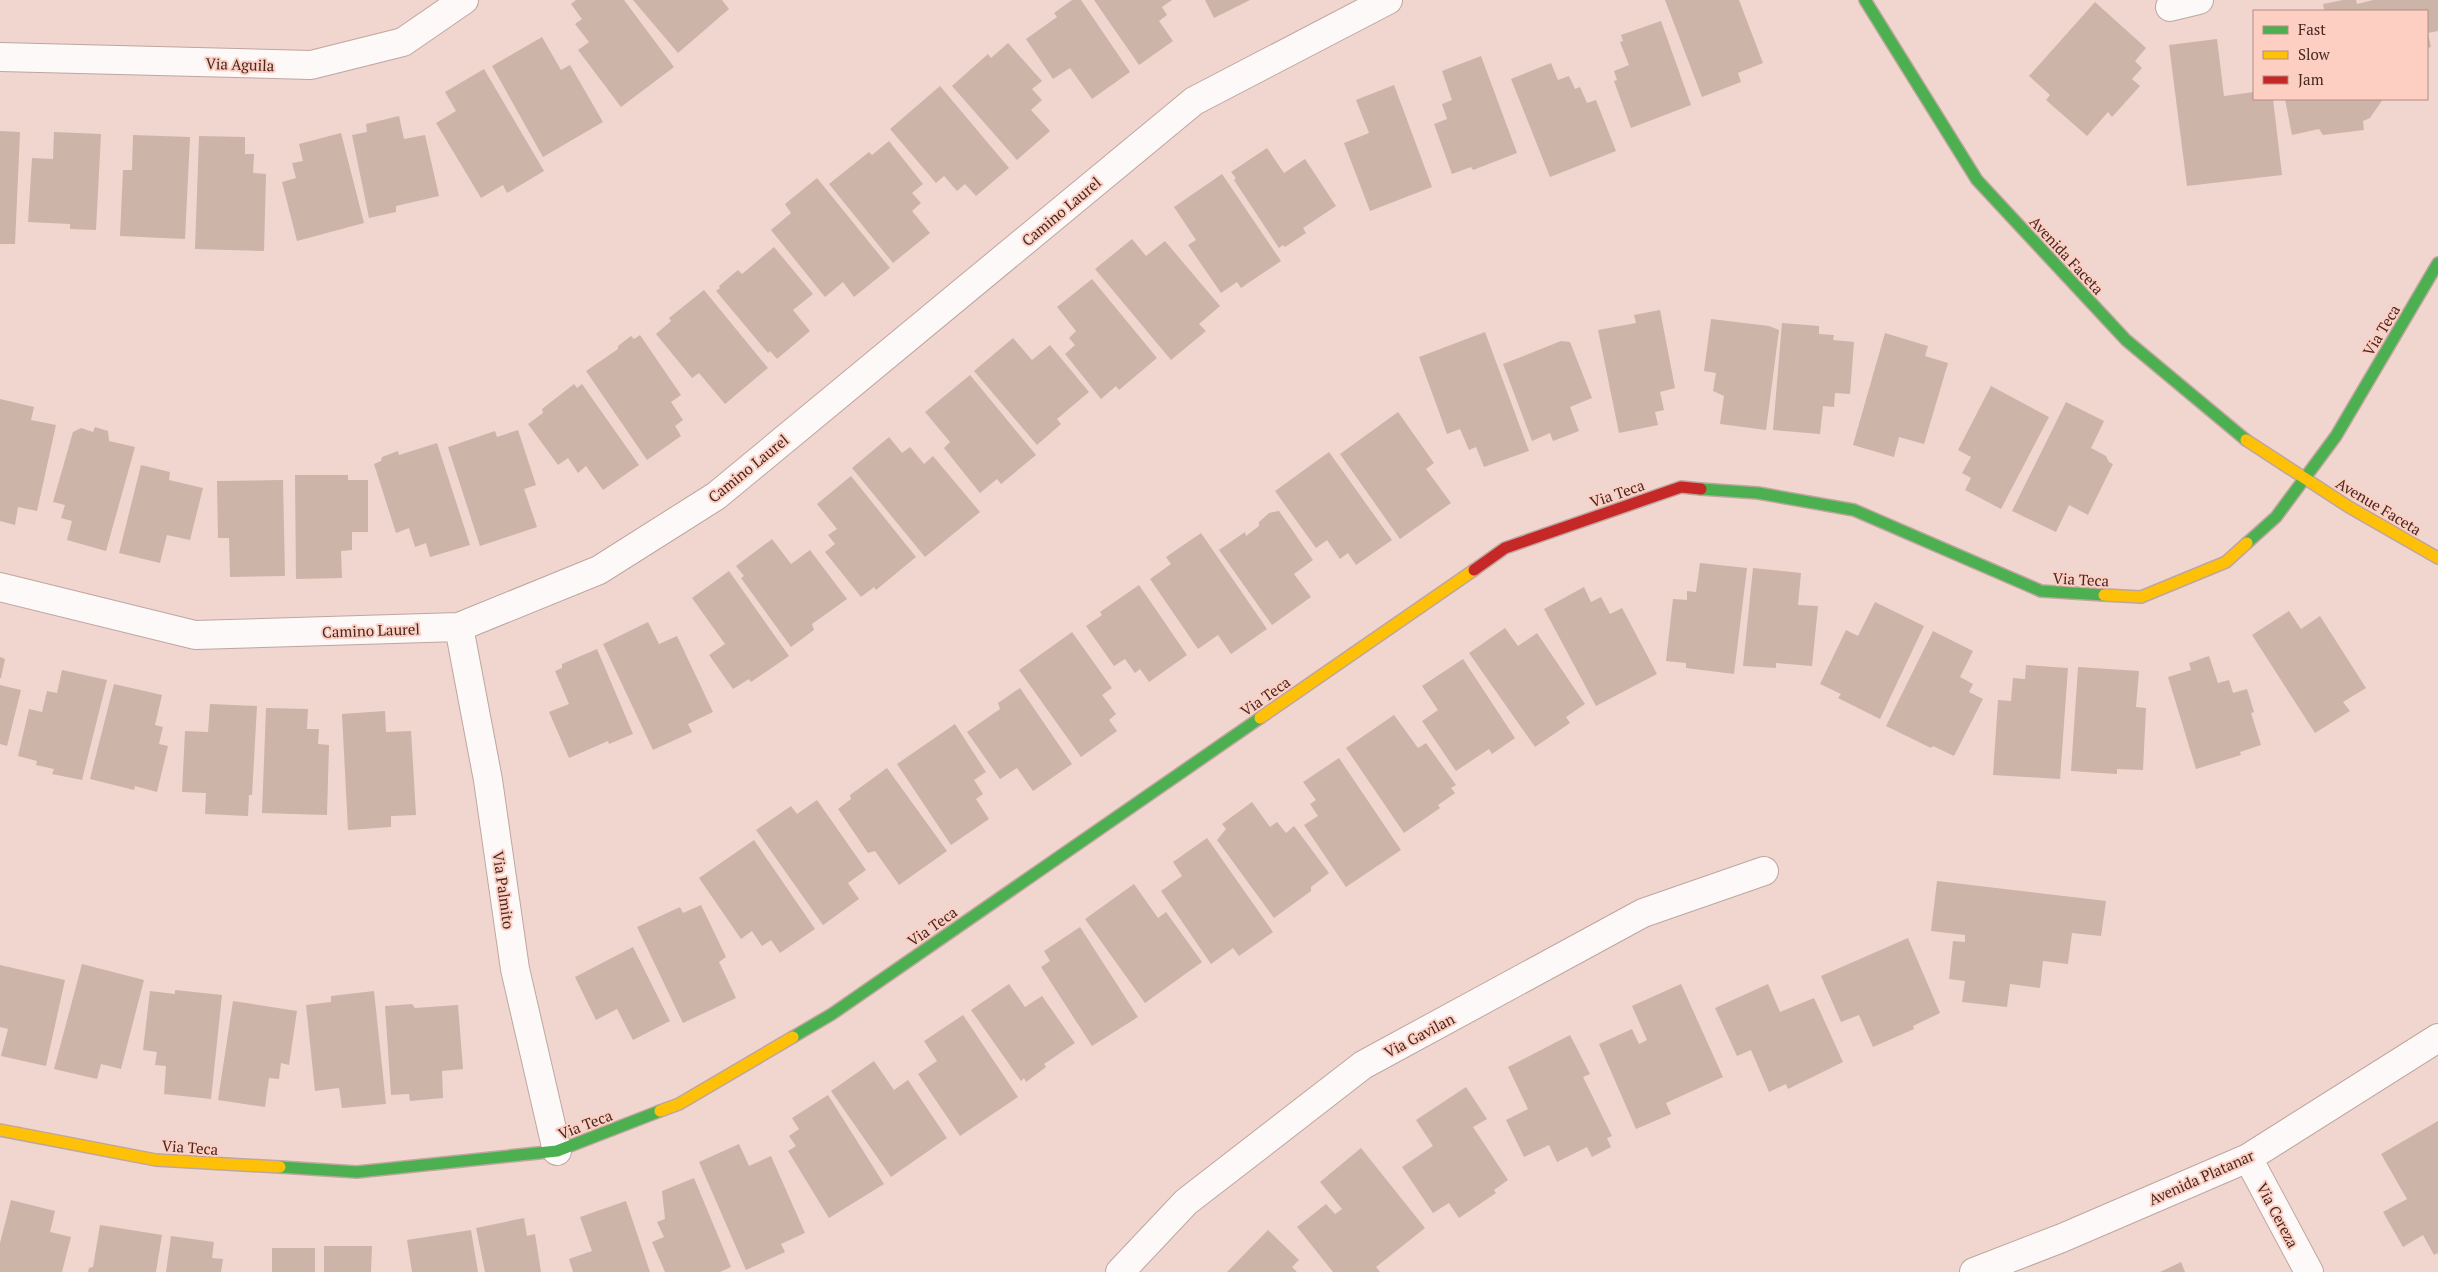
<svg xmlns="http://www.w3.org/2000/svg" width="2438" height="1272" font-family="'PT Serif',serif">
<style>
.building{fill:#ccb4a9}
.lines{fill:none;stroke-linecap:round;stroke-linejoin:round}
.street-casing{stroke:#bea69f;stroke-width:30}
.fast-casing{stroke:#bea69f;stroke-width:14}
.slow-casing{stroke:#bea69f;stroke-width:14}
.jam-casing{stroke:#bea69f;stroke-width:14}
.street{stroke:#fdf9f8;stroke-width:28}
.fast{stroke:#4caf50;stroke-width:11}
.slow{stroke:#ffc107;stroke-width:11}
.jam{stroke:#c62828;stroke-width:11}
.labels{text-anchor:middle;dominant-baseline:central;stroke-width:4;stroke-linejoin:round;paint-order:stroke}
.street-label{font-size:15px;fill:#452821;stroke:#fdcec2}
</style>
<rect width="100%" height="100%" fill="#f0d6cf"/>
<path class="building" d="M576,0H624L674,67L621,107L578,50L589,42L575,24L582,19L571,4Z
M633,0H722L729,9L678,53Z
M1072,0H1081L1130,72L1092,99L1070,68L1053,79L1026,39L1057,17L1054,13Z
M1094,0H1172L1162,7L1167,15L1159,21L1173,41L1139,65Z
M1205,0H1250L1214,18Z
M1665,0H1739L1763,63L1738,73L1741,82L1702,97Z
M2343,0H2356L2357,4L2373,0H2438V31L2428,33L2431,47L2427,48V11H2321L2324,10L2323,4Z
M2095,2L2146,48L2135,61L2142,68L2132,79L2140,86L2112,117L2108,112L2087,136L2046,100L2050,95L2029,76Z
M1661,21L1691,105L1631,128L1614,81L1617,80L1614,71L1629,65L1620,42L1623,41L1621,35Z
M542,37L561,70L570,65L603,122L543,157L492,66Z
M2217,39L2224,96L2254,92V99H2273L2282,175L2187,186L2169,45Z
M1008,43L1042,81L1032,89L1042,100L1031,110L1050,131L1017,160L952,86L988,54L991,58Z
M1481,56L1517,153L1473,170L1471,167L1452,174L1434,124L1447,119L1442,104L1452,100L1442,71Z
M1551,63L1558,80L1569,76L1575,89L1580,87L1587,103L1596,100L1616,151L1550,177L1511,79Z
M484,69L544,171L507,193L503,185L481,198L436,123L456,111L445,92Z
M1394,85L1432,187L1370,211L1344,143L1369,133L1356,100Z
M940,86L1009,168L976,196L965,184L957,191L944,176L936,183L890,129Z
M2285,99H2383L2370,118L2363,121L2364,130L2323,135L2319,129L2292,135Z
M399,116L404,139L425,135L439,196L396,206V212L369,218L352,135L367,132L366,124Z
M0,131L20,132L15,244H0Z
M54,132L101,134L96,230L70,229V224L28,222L32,158L53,159Z
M341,133L364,223L297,241L282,182L296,178L292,163L303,161L299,144Z
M133,135L190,137L185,239L120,236L123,170H132Z
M199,136L245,137V154H254L253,173L266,174L264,251L195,249Z
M889,141L923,184L912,193L921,203L912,211L930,233L893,263L829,184L869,152L872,155Z
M1267,148L1284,173L1305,159L1336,206L1303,228L1306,233L1285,247L1283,245L1279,248L1234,180L1236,178L1231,172Z
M1222,174L1281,261L1241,288L1237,282L1221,293L1188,245L1196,240L1174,207Z
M817,178L890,268L854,297L843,282L825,297L771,230L791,213L785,204Z
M1132,239L1146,256L1165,241L1220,306L1199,324L1206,331L1171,360L1095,269Z
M774,247L813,294L793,310L810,331L777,359L770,351L768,353L716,291L720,288L719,286L738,270L742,274Z
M1092,279L1157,358L1119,390L1116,386L1101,399L1065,354L1075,345L1069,338L1076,331L1057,307Z
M704,290L768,368L725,404L699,373L692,378L656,334L671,321L669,318Z
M1660,310L1675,388L1660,392L1664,410L1655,412L1658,425L1619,433L1598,330L1636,323L1634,315Z
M1711,319L1769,326L1779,330L1766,430L1720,424L1724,396L1713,391L1716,373L1704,371Z
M1782,323L1819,326V334L1834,335L1833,340L1854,342L1850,394L1835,393L1834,407L1823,406L1820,434L1773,430Z
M1485,332L1529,451L1484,467L1476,447L1469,450L1460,429L1447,434L1419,357Z
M1885,333L1928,346L1925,356L1948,363L1924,444L1899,437L1894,457L1853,445Z
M640,335L681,395L671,402L683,420L675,426L681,436L647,460L586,371L618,349V346L631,336L634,339Z
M1013,338L1032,360L1050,345L1089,392L1057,419L1061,424L1037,445L974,371Z
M1561,341L1570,342L1592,398L1570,407L1579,431L1553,441L1550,433L1532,441L1503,364Z
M970,375L1036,455L1001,484L997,479L980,493L944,448L950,442L925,412Z
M574,384L577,388L582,384L639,465L603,490L586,466L578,473L568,458L558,465L528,424L543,413L542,409Z
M1991,386L2049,417L2001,509L1965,490L1971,478L1962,473L1971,457L1958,450Z
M0,399L34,407L31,420L56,425L37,511L18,507L15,525L0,521Z
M2066,402L2104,421L2091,448L2106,456L2109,462L2113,464L2088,515L2069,505L2056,532L2012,511Z
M1398,412L1434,463L1426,469L1451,503L1400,539L1340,454Z
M95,427L108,431L109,441L135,447L106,551L67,540L72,521L61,518L65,505L53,502L73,432L81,428L93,432Z
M518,430L536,485L524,489L537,527L480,546L448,447L495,431L497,437Z
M889,437L902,453L910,447L924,464L933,456L980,512L925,557L852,468Z
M437,443L470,545L430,557L426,543L415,547L409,528L396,533L374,464L381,461L382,457L398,451L399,455Z
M1329,452L1392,540L1356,565L1348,553L1340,559L1327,540L1316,548L1275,491Z
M141,465L170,472L169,480L203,488L190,540L167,535L160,563L119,553Z
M295,475H348V480H368V532H352V550L341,551L342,578L296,579Z
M851,476L916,557L876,590L874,587L861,597L825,552L835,544L828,535L837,529L817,504Z
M283,480L285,576L230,577L229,538H218L217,481Z
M1279,511L1313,560L1294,574L1311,597L1272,625L1219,550L1245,532L1246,536L1259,526V522L1269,513Z
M1201,533L1267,629L1231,654L1218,635L1198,649L1150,579L1171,564L1166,557Z
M772,539L791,564L810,550L847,599L812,624L814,630L791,647L741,578L744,576L736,566Z
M1700,563L1747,568L1734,674L1686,668V663L1666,661L1673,599L1687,600V591L1696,592Z
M1753,568L1801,573L1798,605L1818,606L1812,666L1776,663V668L1743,666Z
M729,571L789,656L751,682L749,679L733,689L709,655L725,644L692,598Z
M1139,585L1187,655L1149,682L1140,669L1135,673L1125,659L1114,666L1086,626L1102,615L1100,612Z
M1584,587L1591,602L1601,597L1610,614L1622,608L1657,674L1596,706L1544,609Z
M1875,602L1924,626L1880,719L1838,698L1841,694L1820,684L1846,630L1858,636Z
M2289,611L2301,629L2320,616L2366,688L2343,702L2350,711L2315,733L2252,635Z
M648,622L659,644L677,636L713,712L688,724L692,732L653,750L603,644Z
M1505,628L1518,646L1537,633L1585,704L1566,717L1570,723L1535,747L1469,653Z
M1933,631L1973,651L1960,677L1973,684L1969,692L1983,699L1954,756L1933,746L1931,748L1886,726Z
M1072,632L1112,688L1102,695L1116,714L1109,720L1117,731L1081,757L1019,670Z
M597,649L633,734L609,744L608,741L569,758L549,712L569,704L555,671L562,668V664Z
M2209,656L2218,683L2229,680L2233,693L2247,689L2254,712L2251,713L2261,745L2240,752L2241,755L2196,769L2168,677L2191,670L2189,663Z
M0,657L5,659L1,678H0Z
M1463,659L1515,738L1492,754L1489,749L1456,771L1422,721L1438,710L1422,686Z
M2026,665L2068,668L2060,779L1993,775L1998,700L2011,701L2013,678L2025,679Z
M2078,667L2139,671L2136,707L2146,708L2143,770L2117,769V774L2071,771Z
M62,670L107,680L82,780L52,774L54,769L36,765L37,761L18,756L29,709L42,712L47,691L57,693Z
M114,684L162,695L155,725L163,727L159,744L168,746L157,792L135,786L134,790L90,779Z
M0,685L21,690L7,746L0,744Z
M1020,688L1072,764L1033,791L1017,768L1000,779L967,732L1000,709L998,703Z
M210,704L257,706L252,795H249L248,816L205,814L206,793L182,792L185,731L208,732Z
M266,708L308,709L307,729H319L318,744L329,745L327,815L262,813Z
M385,711L386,732L411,731L416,815L391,816V827L348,830L342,714Z
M1394,715L1418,748L1426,743L1456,785L1451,788L1455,793L1438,805L1440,808L1404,833L1346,748Z
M955,724L986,772L974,780L983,794L976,799L989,819L951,845L897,764Z
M1339,758L1401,850L1346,887L1304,825L1318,816L1310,804L1316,800L1303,782Z
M887,768L947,851L899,885L875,851L868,853L838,809L851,799L850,795Z
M817,800L866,870L848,883L859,899L823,925L756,830L791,806L797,814Z
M1252,802L1270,827L1277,822L1286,833L1294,826L1329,873L1311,887V891L1274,918L1217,840L1226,829L1222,824Z
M1207,838L1273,932L1239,956L1233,948L1211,964L1161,891L1182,876L1173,862Z
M754,840L815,929L780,953L771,940L762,946L752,931L741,939L699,878Z
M1937,881L2106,901L2101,936L2072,933L2068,964L2043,961L2040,988L2010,984L2007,1007L1962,1002L1965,981L1949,979L1953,941L1965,942V935L1931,931Z
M1134,884L1158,918L1166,912L1202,962L1145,1003L1085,919Z
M701,905L726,957L719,962L736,998L683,1023L637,927L680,907L683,913Z
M1080,927L1138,1017L1092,1046L1041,967L1050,961L1044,951Z
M1908,938L1940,1013L1913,1026L1914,1029L1873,1047L1859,1015L1841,1022L1821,976Z
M633,947L670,1021L633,1040L617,1009L596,1020L575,977Z
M82,964L144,980L121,1069L101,1064L97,1079L54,1069Z
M0,965L65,980L46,1066L1,1056L8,1029L0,1027Z
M1009,984L1025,1007L1042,996L1075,1043L1044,1064L1046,1067L1026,1082L1024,1078L1021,1081L971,1010Z
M1681,984L1723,1077L1666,1103L1671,1114L1636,1129L1599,1044L1632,1029L1639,1044L1647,1040L1632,1006Z
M1768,984L1780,1012L1814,998L1843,1062L1788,1089L1786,1084L1769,1092L1751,1050L1737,1056L1715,1008Z
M175,990L222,995L211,1099L164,1094L166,1066L155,1065L157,1052L143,1050L150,991L175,994Z
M374,991L386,1104L342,1108L339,1088L315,1091L306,1005L331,1002V996Z
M233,1001L297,1011L289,1065L281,1063L279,1079L269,1078L265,1107L218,1100Z
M412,1004L415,1008L458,1005L463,1069L442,1071L443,1098L410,1101L409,1094L391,1095L385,1006Z
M963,1015L1018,1097L960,1136L918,1074L937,1061L924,1041Z
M1570,1035L1590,1074L1583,1077L1612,1136L1607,1138L1611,1147L1592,1157L1587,1147L1557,1162L1549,1145L1524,1157L1506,1120L1528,1109L1508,1067Z
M874,1061L894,1090L908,1080L947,1138L891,1177L831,1091Z
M1466,1087L1487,1119L1473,1127L1508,1180L1494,1190L1496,1193L1459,1218L1449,1203L1433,1213L1402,1167L1433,1146L1416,1120Z
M828,1095L884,1184L829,1218L788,1151L796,1146L789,1136L799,1129L792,1118Z
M2438,1121V1253L2434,1255L2423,1235L2403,1247L2383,1212L2407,1199L2381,1154Z
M739,1144L749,1166L771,1156L805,1233L781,1244L785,1252L746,1270L699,1162Z
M1361,1148L1425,1228L1376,1267L1380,1272H1333L1297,1227L1326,1204L1335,1214L1342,1209L1320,1182Z
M694,1178L731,1267L720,1272H665L652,1242L664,1237L657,1222L665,1219L662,1191Z
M11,1200L55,1211L50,1232L71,1237L62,1272H0V1243Z
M626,1201L650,1272H573L569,1259L592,1251L580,1217Z
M524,1218L527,1236L535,1234L541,1272H485L476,1228Z
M100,1225L162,1235L156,1272H88L89,1268L93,1267Z
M471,1230L478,1272H412L407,1240Z
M1268,1230L1299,1260L1292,1267L1297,1272H1227Z
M171,1236L214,1242L212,1258L223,1259L221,1272H166Z
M324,1246H372L371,1272H324Z
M272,1248H315V1272H272Z
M2181,1262L2185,1272H2160Z"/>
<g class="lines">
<g class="street-casing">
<path id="street" d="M2170,7L2199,0
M0,57L311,65L403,42L464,0
M0,587L195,635L459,627L599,570L716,496L1194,101L1388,0
M459,627L488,780L515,969L557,1151
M2248,1158L2309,1272
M1120,1272L1186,1202L1363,1065L1643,913L1764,871
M1974,1272L2062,1238L2248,1158L2438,1038"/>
</g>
<g class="fast-casing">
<path id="fast" d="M1865,0L1977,180L2126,340L2246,440
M1701,489L1758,493L1854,510L2041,591L2104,595
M2247,543L2276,517L2336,436L2438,263
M793,1037L832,1014L1260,718
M280,1167L357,1172L557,1151L660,1111"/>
</g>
<g class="slow-casing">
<path id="slow" d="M2246,440L2349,507L2438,558
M2104,595L2141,597L2226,562L2247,543
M1260,718L1474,570
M660,1111L679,1104L793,1037
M0,1130L156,1160L280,1167"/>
</g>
<g class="jam-casing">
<path id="jam" d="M1474,570L1505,548L1681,487L1701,489"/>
</g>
<use href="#street" class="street"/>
<use href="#fast" class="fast"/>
<use href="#slow" class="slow"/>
<use href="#jam" class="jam"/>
</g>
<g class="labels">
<g class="street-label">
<text transform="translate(240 64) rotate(2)">Via Aguila</text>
<text transform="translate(1061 211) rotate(-40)">Camino Laurel</text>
<text transform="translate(2067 255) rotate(47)">Avenida Faceta</text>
<text transform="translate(2381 330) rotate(-59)">Via Teca</text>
<text transform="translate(748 468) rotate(-39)">Camino Laurel</text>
<text transform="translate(1617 493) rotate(-19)">Via Teca</text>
<text transform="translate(2379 506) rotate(31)">Avenue Faceta</text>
<text transform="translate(2081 579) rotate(3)">Via Teca</text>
<text transform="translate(371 630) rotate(-2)">Camino Laurel</text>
<text transform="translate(1265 696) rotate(-35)">Via Teca</text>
<text transform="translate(504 890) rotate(82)">Via Palmito</text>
<text transform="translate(932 926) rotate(-35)">Via Teca</text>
<text transform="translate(1419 1035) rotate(-28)">Via Gavilan</text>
<text transform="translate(585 1124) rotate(-21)">Via Teca</text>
<text transform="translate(190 1147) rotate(4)">Via Teca</text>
<text transform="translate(2201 1177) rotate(-24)">Avenida Platanar</text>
<text transform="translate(2278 1215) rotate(62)">Via Cereza</text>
</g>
</g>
<rect x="2253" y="10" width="175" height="90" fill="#fdcec2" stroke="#b38c82"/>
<rect x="2263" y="26" width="25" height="8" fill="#4caf50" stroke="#b38c82"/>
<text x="2298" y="35" font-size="15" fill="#452821">Fast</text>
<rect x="2263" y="51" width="25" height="8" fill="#ffc107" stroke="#b38c82"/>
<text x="2298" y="60" font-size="15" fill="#452821">Slow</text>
<rect x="2263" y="76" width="25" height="8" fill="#c62828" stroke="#b38c82"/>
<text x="2298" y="85" font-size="15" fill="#452821">Jam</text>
</svg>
